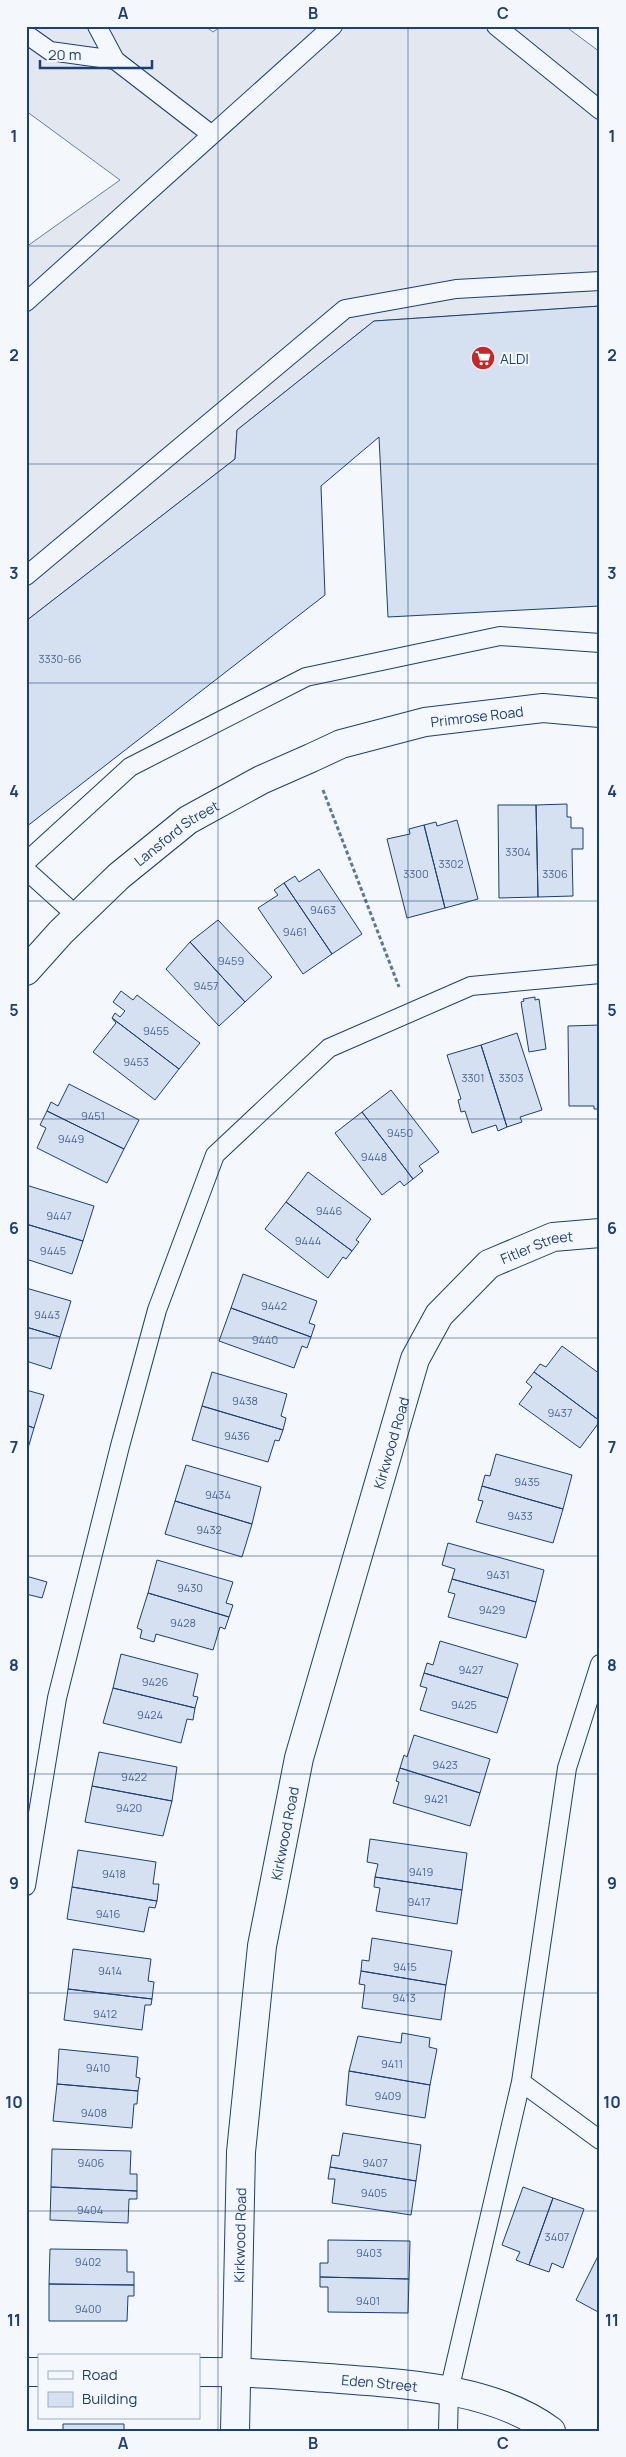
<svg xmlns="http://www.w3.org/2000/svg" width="626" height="2457" font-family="Manrope,sans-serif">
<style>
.parking{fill:#e3e8f0;stroke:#687fa3}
.building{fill:#d5e0f0;stroke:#1d3f73}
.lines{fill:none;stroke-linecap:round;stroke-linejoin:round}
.service-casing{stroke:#1d3f73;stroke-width:20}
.minor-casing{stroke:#1d3f73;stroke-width:30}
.path{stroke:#5e769c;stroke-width:3;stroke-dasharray:4 2.5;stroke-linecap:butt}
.service{stroke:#f4f7fb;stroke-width:18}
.minor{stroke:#f4f7fb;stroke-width:28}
.grid{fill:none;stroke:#1d3f73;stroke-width:1;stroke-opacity:0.55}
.labels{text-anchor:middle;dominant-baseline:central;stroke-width:4;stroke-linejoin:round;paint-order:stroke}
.number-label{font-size:11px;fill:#4b6792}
.poi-label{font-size:14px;fill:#1d3f73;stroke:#f4f7fb;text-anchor:start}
.street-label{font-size:14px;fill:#1d3f73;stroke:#f4f7fb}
.neatline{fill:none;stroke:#1d3f73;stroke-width:2}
.grid-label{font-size:16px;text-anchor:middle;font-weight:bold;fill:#1d3f73}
</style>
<rect width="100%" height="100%" fill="#f4f7fb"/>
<path class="parking" d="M26,26H205L213,32L222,26H565L600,52V306L374,321L237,430L235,459L26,621V247L120,180L26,111Z"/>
<path class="building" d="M600,306V606L388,617L379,437L321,486L325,595L26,827V621L235,459L237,430L374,321Z
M567,804V817H571V828H583V849H572L573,896L538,897L536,805Z
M498,805H536L538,897L499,898Z
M457,820L478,899L445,908L424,825L436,822L437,826Z
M424,825L445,908L407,918L387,839L410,834L409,829Z
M319,869L362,934L332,954L284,883L295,876L299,882Z
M284,883L332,954L303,974L258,908L278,895L274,890Z
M218,920L272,977L245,1002L190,942Z
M190,942L245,1002L219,1026L166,969Z
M121,991L133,1000L137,995L200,1043L179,1069L112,1018L115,1013L120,1017L125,1011L113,1002Z
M535,997V1000L539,999L546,1049L529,1052L521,1002L524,1001L523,999Z
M112,1018L179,1069L155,1100L93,1052L116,1023Z
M600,1025V1109H594V1106H569L568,1026Z
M517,1033L542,1110L520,1117L522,1122L507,1127L481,1045Z
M481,1045L507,1127L498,1131L496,1125L472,1133L465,1111L461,1112L458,1100L461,1099L447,1055Z
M69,1084L139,1120L124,1149L47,1111L51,1102L58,1106Z
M391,1090L439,1152L419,1166L423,1171L413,1179L362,1112Z
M47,1111L124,1149L107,1183L37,1148L46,1128L40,1125Z
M362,1112L413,1179L404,1186L400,1181L382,1195L335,1133Z
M308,1172L371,1219L356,1240L359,1242L352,1251L286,1202Z
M26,1185L94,1206L83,1241L26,1224Z
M286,1202L352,1251L346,1259L343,1257L328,1278L265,1229Z
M26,1224L83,1241L72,1274L26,1259Z
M243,1274L317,1301L309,1323L315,1325L311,1337L231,1308Z
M26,1288L71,1301L60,1337L26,1327Z
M231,1308L311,1337L307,1348L302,1346L294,1368L219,1341Z
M26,1327L60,1337L51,1369L26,1361Z
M562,1346L600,1374V1421L534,1372L540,1364L546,1367Z
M212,1372L287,1394L281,1416L286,1418L283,1430L202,1406Z
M534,1372L600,1421L580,1448L519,1404L532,1387L526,1382Z
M26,1390L44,1395L34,1428L26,1425Z
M202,1406L283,1430L279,1441L275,1440L268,1462L192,1440Z
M26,1425L34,1428L26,1455Z
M496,1454L572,1475L563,1509L482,1486L485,1475L490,1476Z
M186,1465L261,1487L252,1524L175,1501Z
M482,1486L563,1509L553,1543L476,1522L483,1501L478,1500Z
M175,1501L252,1524L242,1557L165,1534Z
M448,1543L544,1570L536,1602L452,1579L455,1569L442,1565Z
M157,1560L233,1582L226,1603L233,1605L229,1617L148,1593Z
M26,1576L47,1582L42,1598L26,1594Z
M452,1579L536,1602L526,1638L448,1617L455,1594L448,1592Z
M148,1593L229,1617L225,1629L220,1627L213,1650L156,1634L154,1642L140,1638L142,1630L137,1628Z
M440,1641L518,1664L508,1698L424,1673L427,1663L433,1665Z
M121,1654L198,1674L193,1696L198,1697L195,1708L113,1688Z
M424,1673L508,1698L497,1733L420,1710L427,1688L420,1686Z
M113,1688L195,1708L193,1720L187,1719L181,1743L103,1723Z
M414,1735L490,1759L480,1793L400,1768L404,1755L407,1757Z
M99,1752L177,1767L172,1801L92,1786Z
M400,1768L480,1793L470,1826L393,1803L399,1782L396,1781Z
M92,1786L172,1801L163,1836L85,1822Z
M370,1839L467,1853L462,1890L375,1877L378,1864L367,1862Z
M78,1850L156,1862L153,1884H159L157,1901L72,1887Z
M375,1877L462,1890L457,1924L376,1911L380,1888L374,1887Z
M72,1887L157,1901L155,1908L149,1907L144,1932L67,1919Z
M372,1938L452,1951L446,1985L361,1971L362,1960L369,1961Z
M73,1949L151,1959L148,1981L154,1982L152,1999L68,1989Z
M361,1971L446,1985L441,2020L362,2008L365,1985L359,1984Z
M68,1989L152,1999L151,2005H145L142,2030L64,2020Z
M402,2033L430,2038L429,2047L437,2049L430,2085L349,2071L358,2036L401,2043Z
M59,2049L138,2057L136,2077L140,2078L138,2091L57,2084Z
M349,2071L430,2085L425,2118L346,2105Z
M57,2084L138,2091L137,2104H134L132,2128L53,2121Z
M343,2133L421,2145L416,2181L330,2167L332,2155L339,2156Z
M52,2149L131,2151L130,2174H137V2191L51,2187Z
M330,2167L416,2181L411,2215L332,2203L335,2179H328Z
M51,2187L137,2191V2199H129L128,2223L50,2220Z
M523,2187L553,2198L529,2265L516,2260L520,2252L502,2245Z
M553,2198L584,2209L563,2268L552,2263L549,2272L529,2265Z
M328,2240L410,2241L409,2279L320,2277V2263H328Z
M50,2249L127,2250V2272H134V2285L49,2284Z
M600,2252V2313L576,2300Z
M320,2277L409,2279L408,2313L328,2312V2287H320Z
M49,2284L134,2285V2296H128L127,2321H49Z
M63,2424H124V2431H63Z"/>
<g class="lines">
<g class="service-casing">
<path id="service" d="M97,26L115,60L212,135
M496,26L600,110
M26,34L50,51L115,60
M26,302L333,26
M26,576L345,309L456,289L600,281
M26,862L130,767L306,677L500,636L600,643
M26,870L78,917
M26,1886L57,1698L120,1446L157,1310L215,1155L329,1048L471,986L600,974
M521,2082L567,1768L600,1664
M448,2431L449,2391L521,2082L600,2140"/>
</g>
<g class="minor-casing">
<g id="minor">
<path id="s1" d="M26,971L61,932L119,876L188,820L261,780L311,758L341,744L425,722L543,708L600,713"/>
<path d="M26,2372H39"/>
<path id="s2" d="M199,2372C242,2371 285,2375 328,2378C401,2384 490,2386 551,2431"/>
<path id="s3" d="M235,2431L241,2152L262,1946L299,1758L415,1359L439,1315L489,1264L553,1237L600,1233"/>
</g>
</g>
<path class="path" d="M323,790L399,987"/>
<use href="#service" class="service"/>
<use href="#minor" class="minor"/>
</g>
<path class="grid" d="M218,26V2431M408,26V2431M26,246H600M26,464H600M26,683H600M26,901H600M26,1119H600M26,1338H600M26,1556H600M26,1774H600M26,1993H600M26,2211H600"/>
<defs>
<g id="supermarket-disc" transform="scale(1.25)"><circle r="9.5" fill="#c62828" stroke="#f4f7fb"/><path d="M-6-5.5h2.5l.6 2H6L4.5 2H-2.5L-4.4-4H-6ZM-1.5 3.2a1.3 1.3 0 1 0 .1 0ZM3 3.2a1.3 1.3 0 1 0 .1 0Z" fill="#fff"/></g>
</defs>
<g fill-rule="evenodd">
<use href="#supermarket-disc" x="483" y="358"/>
</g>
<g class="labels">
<g class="number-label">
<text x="60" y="658">3330-66</text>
<text x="518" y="851">3304</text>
<text x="451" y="863">3302</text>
<text x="416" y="873">3300</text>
<text x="555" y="873">3306</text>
<text x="323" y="909">9463</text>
<text x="295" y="931">9461</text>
<text x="231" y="960">9459</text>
<text x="206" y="985">9457</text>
<text x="156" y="1030">9455</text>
<text x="136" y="1061">9453</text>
<text x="473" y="1077">3301</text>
<text x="511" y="1077">3303</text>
<text x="93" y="1115">9451</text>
<text x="400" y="1132">9450</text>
<text x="71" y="1138">9449</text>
<text x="374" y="1156">9448</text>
<text x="329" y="1210">9446</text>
<text x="59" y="1215">9447</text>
<text x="308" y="1240">9444</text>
<text x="53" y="1250">9445</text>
<text x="274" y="1305">9442</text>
<text x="47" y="1314">9443</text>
<text x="265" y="1339">9440</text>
<text x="245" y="1400">9438</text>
<text x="560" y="1412">9437</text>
<text x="237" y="1435">9436</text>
<text x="527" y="1481">9435</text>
<text x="218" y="1494">9434</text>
<text x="520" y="1515">9433</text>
<text x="209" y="1529">9432</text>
<text x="498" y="1574">9431</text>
<text x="190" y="1587">9430</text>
<text x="492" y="1609">9429</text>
<text x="183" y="1622">9428</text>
<text x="471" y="1669">9427</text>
<text x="155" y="1681">9426</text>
<text x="464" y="1704">9425</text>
<text x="150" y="1714">9424</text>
<text x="445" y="1764">9423</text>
<text x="134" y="1776">9422</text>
<text x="436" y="1798">9421</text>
<text x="129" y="1807">9420</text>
<text x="421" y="1871">9419</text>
<text x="114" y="1873">9418</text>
<text x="419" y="1901">9417</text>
<text x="108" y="1913">9416</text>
<text x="405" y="1966">9415</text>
<text x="110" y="1970">9414</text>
<text x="404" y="1997">9413</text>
<text x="105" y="2013">9412</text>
<text x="392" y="2063">9411</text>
<text x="98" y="2067">9410</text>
<text x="388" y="2095">9409</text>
<text x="94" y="2112">9408</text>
<text x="91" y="2162">9406</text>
<text x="375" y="2162">9407</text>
<text x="374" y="2192">9405</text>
<text x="90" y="2209">9404</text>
<text x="557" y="2236">3407</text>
<text x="369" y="2252">9403</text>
<text x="88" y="2261">9402</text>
<text x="368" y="2300">9401</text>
<text x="88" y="2308">9400</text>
</g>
<g class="poi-label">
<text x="500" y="358">ALDI</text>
</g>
<g class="street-label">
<text stroke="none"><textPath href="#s1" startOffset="532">Primrose Road</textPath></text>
<text stroke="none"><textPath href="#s1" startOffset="205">Lansford Street</textPath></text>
<text stroke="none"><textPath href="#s3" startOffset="1266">Fitler Street</textPath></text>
<text stroke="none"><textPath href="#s3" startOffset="1006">Kirkwood Road</textPath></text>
<text stroke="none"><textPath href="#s3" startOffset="601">Kirkwood Road</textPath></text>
<text stroke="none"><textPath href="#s3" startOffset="196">Kirkwood Road</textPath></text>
<text stroke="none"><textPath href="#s2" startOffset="181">Eden Street</textPath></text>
</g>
</g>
<rect width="626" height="2457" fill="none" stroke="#f4f7fb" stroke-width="55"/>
<rect x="38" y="2354" width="162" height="65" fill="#f4f7fb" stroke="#9eadc5"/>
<rect x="48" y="2371" width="25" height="8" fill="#f4f7fb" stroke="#9eadc5"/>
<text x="82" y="2380" font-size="15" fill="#1d3f73">Road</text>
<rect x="48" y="2392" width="25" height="15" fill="#d5e0f0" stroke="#9eadc5"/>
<text x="82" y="2404" font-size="15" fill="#1d3f73">Building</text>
<path d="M40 60v8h112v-8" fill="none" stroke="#1d3f73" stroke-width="2.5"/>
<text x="48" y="60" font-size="15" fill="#1d3f73" stroke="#f4f7fb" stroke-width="4" paint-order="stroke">20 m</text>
<rect x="28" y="28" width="570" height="2402" class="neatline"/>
<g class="grid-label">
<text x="123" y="19">A</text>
<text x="313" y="19">B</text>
<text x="503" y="19">C</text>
<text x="14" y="142">1</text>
<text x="612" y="142">1</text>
<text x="14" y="361">2</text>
<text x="612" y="361">2</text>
<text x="14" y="579">3</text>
<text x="612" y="579">3</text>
<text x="14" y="797">4</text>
<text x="612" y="797">4</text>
<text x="14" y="1016">5</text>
<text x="612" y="1016">5</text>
<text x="14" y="1234">6</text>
<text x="612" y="1234">6</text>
<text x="14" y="1453">7</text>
<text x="612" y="1453">7</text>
<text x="14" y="1671">8</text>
<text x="612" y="1671">8</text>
<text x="14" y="1889">9</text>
<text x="612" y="1889">9</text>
<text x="14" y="2108">10</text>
<text x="612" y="2108">10</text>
<text x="14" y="2326">11</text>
<text x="612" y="2326">11</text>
<text x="123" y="2449">A</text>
<text x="313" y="2449">B</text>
<text x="503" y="2449">C</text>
</g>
</svg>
